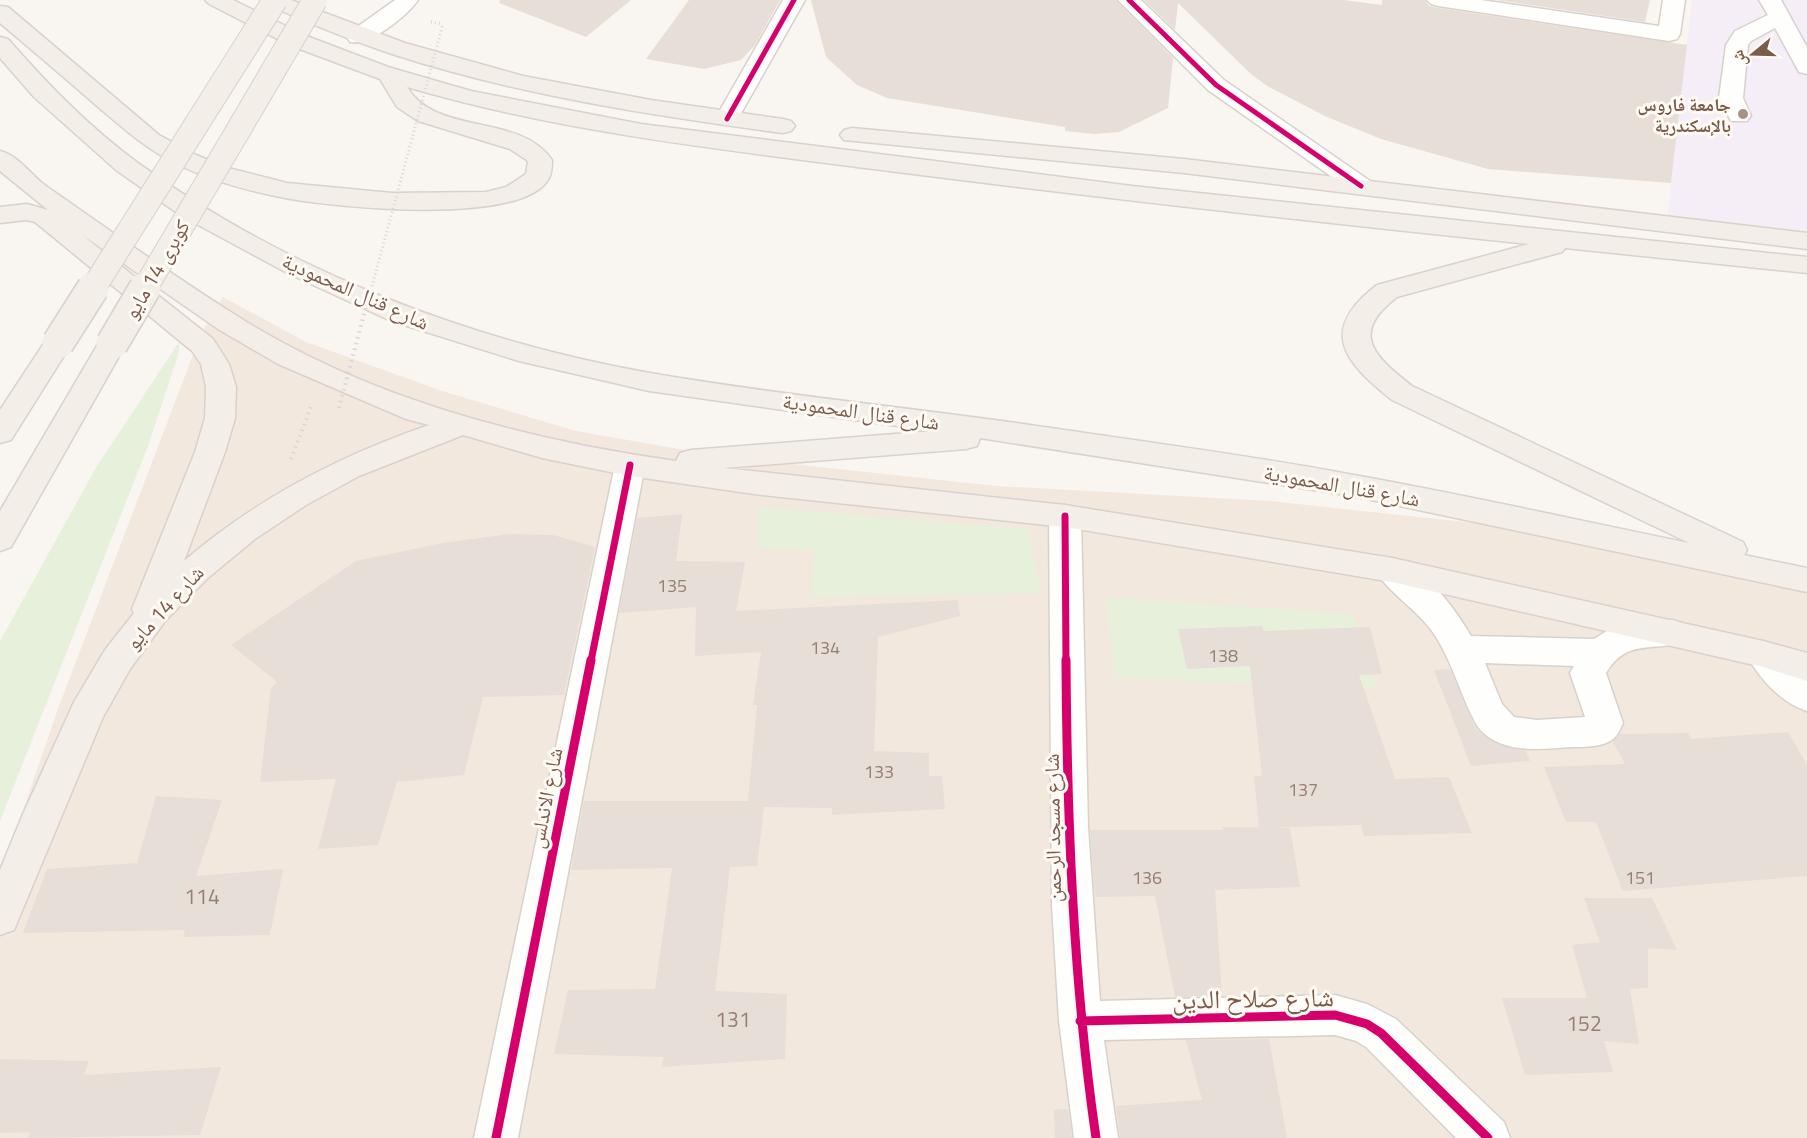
<svg xmlns="http://www.w3.org/2000/svg" width="1807" height="1138" font-family="'Titillium Web','Noto Naskh Arabic',sans-serif">
<style>
.residential{fill:#f2e8de}
.education{fill:#f6eef6}
.green{fill:#e7f0db}
.building{fill:#e6ded7}
.lines{fill:none;stroke-linecap:round;stroke-linejoin:round}
.minor-casing{stroke:#d7d1cb;stroke-width:3}
.major-casing{stroke:#dad1cc;stroke-width:3}
.path-far1{stroke:#dcd5d0;stroke-width:3;stroke-dasharray:1 3;stroke-linecap:butt}
.path{stroke:#dcd5d0;stroke-width:4;stroke-dasharray:1.5 4.5;stroke-linecap:butt}
.minor{fill:#fefefd;fill-rule:evenodd}
.major{fill:#f3eee8;fill-rule:evenodd}
.major-bridge-far1-casing{stroke:#dad1cc;stroke-width:26;stroke-linecap:butt}
.major-bridge-casing{stroke:#dad1cc;stroke-width:34;stroke-linecap:butt}
.path-bridge-far1{stroke:#dcd5d0;stroke-width:3;stroke-dasharray:1 3;stroke-linecap:butt}
.path-bridge{stroke:#dcd5d0;stroke-width:4;stroke-dasharray:1.5 4.5;stroke-linecap:butt}
.major-bridge-far1{stroke:#f3eee8;stroke-width:24}
.major-bridge{stroke:#f3eee8;stroke-width:31}
.cycleway-far2-casing{stroke:#fffaf3;stroke-width:8}
.cycleway-far1-casing{stroke:#fffaf3;stroke-width:10}
.cycleway-casing{stroke:#fffaf3;stroke-width:13}
.cycleway-far2{stroke:#d6006c;stroke-width:5}
.cycleway-far1{stroke:#d6006c;stroke-width:7}
.cycleway{stroke:#d6006c;stroke-width:9}
.poi-dot{fill:#a69286;stroke:#fffaf3;stroke-width:2}
.labels{text-anchor:middle;dominant-baseline:central;stroke-width:6;stroke-linejoin:round;paint-order:stroke}
.far-poi-label{font-size:18px;font-weight:bold;fill:#7a5c4d;stroke:#fffaf3;text-anchor:end}
.number-label{font-size:18px;fill:#977e72}
.street-label{font-size:21px;fill:#7a5c4d;stroke:#fffaf3}
.near-number-label{font-size:21px;fill:#977e72}
.near-street-label{font-size:26px;fill:#7a5c4d;stroke:#fffaf3}
</style>
<rect width="100%" height="100%" fill="#f9f5f0"/>
<path class="residential" d="M223,297L306,342L442,391L576,431L719,456L996,486L1269,501L1587,535L1807,587V1138H0V877L59,706L201,334Z"/>
<path class="education" d="M1692,0H1807V235L1667,220Z"/>
<path class="green" d="M179,342V352L148,446L0,821V641L97,466Z
M758,507L1028,529L1041,593L811,597L814,550L759,548Z
M1105,597L1353,614L1377,689L1115,678Z"/>
<path class="building" d="M500,0H631L586,37L499,3Z
M689,0H780L755,45L741,60L704,69L646,59Z
M811,0H1116L1173,58L1168,108L1119,132L1094,134L1065,131V127L887,98L857,85L826,57Z
M1144,0H1343L1382,5V0H1425L1429,6L1438,8L1687,45L1671,183L1488,169L1381,139L1325,116L1269,87L1252,75L1178,3L1175,30Z
M1497,0H1650L1645,22Z
M682,514L676,561L745,562L736,611L958,600L960,616L878,637L874,751L929,753V776H942L945,809L832,815V808L764,807L757,866L730,867L715,991L787,994L785,1059L662,1067L664,1057L554,1054L568,990L655,989L672,868L571,870L584,801H748L757,705H753L761,652L695,656L696,607L619,613L637,518Z
M509,534L553,535L595,547L564,695L483,697L464,775L397,782L378,845L318,849L336,779L260,782L271,688L277,682L231,645L356,561L443,543Z
M1262,626L1264,631L1370,627L1382,674L1359,675L1395,779L1449,777L1472,833L1364,836L1361,825L1259,828L1254,776H1262L1250,666L1187,669L1178,629Z
M1450,669L1476,729L1497,744L1526,751L1530,761L1471,766L1434,670Z
M1788,732L1807,765V876L1623,891L1596,822H1566L1544,767L1625,764L1613,742L1620,734L1688,733L1691,739Z
M156,796L222,800L196,876L283,869L270,935L183,937L185,930L23,933L47,869L137,863Z
M1222,827L1290,828L1300,887L1215,890L1222,996L1175,997L1155,896L1095,897L1090,830H1223Z
M1584,898H1652L1677,950L1648,948V988L1630,989L1639,1044L1604,1041L1613,1072L1525,1075L1502,998H1587L1572,945L1600,942Z
M1269,1039L1287,1138H1120L1116,1106L1202,1100L1186,1040Z
M0,1059L89,1061L84,1075L221,1067L200,1135L28,1138L30,1132L0,1133Z
M1068,1109L1072,1138H1055L1054,1110Z"/>
<g class="lines">
<g class="minor-casing">
<path id="minor" d="M395,0H418C407,16 370,46 350,42L347,37L350,32Z
M783,0H805L735,124H719L715,119Z
M1118,0H1141L1224,80L1370,181L1374,186L1370,191L1361,194L1352,191L1208,90Z
M1427,0H1481L1659,26L1663,0H1685L1680,34L1677,39L1669,41L1438,6L1431,4Z
M1759,0H1781L1807,47V74L1799,72L1775,28L1751,41L1748,45L1743,98L1751,116L1747,121H1731L1719,98L1726,45L1735,31L1768,15Z
M630,454L641,458L645,465L518,1138H474L615,465L619,458Z
M1065,505L1076,508L1081,516L1088,827L1100,1001L1335,995L1367,1004L1396,1019L1504,1122L1510,1138H1456L1366,1047L1356,1041L1335,1035L1104,1040L1118,1138H1074L1059,1021L1052,905L1049,516L1054,508Z
M1392,558C1425,568 1454,607 1471,636L1594,639L1610,629L1633,623L1672,620L1684,624L1689,633L1684,642C1652,652 1627,638 1606,673L1623,723C1621,728 1618,735 1613,739C1603,747 1586,747 1573,747C1542,749 1500,755 1478,727C1460,696 1453,661 1432,631C1416,609 1389,593 1375,570L1380,561ZM1485,663L1574,666L1570,673L1585,717L1537,720L1514,717L1502,704Z
M1763,641C1781,646 1792,665 1807,677V711C1781,703 1759,678 1746,654L1751,645Z"/>
</g>
<g class="major-casing">
<path id="major" d="M205,0H233L304,35L388,67L471,91L641,124L1132,186L1807,257V273L1565,248L1562,252L1397,297C1349,334 1374,356 1412,386L1743,542L1747,550L1744,555L1807,568V592L1352,496L980,438L977,446L966,449L724,468L1065,505L1392,558L1763,641L1807,653V681L1763,667L1392,582L1065,527L761,495L630,476L542,458L463,435L359,476L306,505L255,539L209,577L166,620L130,669L103,717L14,930L0,935V870L23,814L74,702L105,650L134,613L132,609L195,452L205,418L206,387L201,364L192,351L35,222L26,220L0,223V207L27,204L48,210L0,171V151C18,155 31,175 46,186C109,230 172,275 237,316C366,398 526,440 676,461L680,453L691,450L933,431L649,391L519,361L391,321L287,273L180,215L116,170L34,97L0,58V37L8,39C47,84 90,128 138,163C287,271 469,341 650,373C783,396 918,408 1051,428C1152,443 1254,456 1354,475C1466,495 1577,520 1689,543L1392,400C1343,361 1318,330 1377,285L1529,244C1315,222 1102,198 889,171C727,150 564,133 407,87C437,137 519,112 552,160C552,166 552,173 549,178C524,227 333,207 285,198C249,191 211,181 177,164C146,149 123,128 97,106C65,78 32,50 0,23V6L8,7L159,135L196,155L228,168L287,183L392,193L486,192L506,187L526,174L528,161L510,149L418,121L397,107L380,79L289,45L209,4ZM81,234L218,329L278,364L406,419L429,425C339,456 256,499 184,561L225,452L235,418L236,387L229,364L213,339Z
M262,0H291L405,43L523,76L651,100L783,119L791,121L795,126L791,131L783,133C650,115 517,95 389,53C347,39 306,22 266,4Z
M852,128L1184,159L1807,233V249L1184,173L844,140L840,135L844,130Z
M58,334L68,337L72,343L11,440L0,443V410L48,337Z
M112,335L122,338L126,344L11,547L0,551V511L98,344L102,338Z"/>
</g>
<path class="path-far1" d="M431,22L443,24"/>
<path class="path" d="M291,459L312,404"/>
<use href="#minor" class="minor"/>
<use href="#major" class="major"/>
<g class="major-bridge-far1-casing">
<path id="major-bridge-far1" d="M92,290L275,0
M144,290L315,0"/>
</g>
<g class="major-bridge-casing">
<path id="major-bridge" d="M58,343L93,288
M112,344L145,288"/>
</g>
<path class="path-bridge-far1" d="M371,290L443,24"/>
<path class="path-bridge" d="M339,408L371,288"/>
<use href="#major-bridge-far1" class="major-bridge-far1"/>
<use href="#major-bridge" class="major-bridge"/>
<g class="cycleway-far2-casing">
<path id="cycleway-far2" d="M1129,0L1216,85L1361,186
M727,119L794,0"/>
</g>
<g class="cycleway-far1-casing">
<path id="cycleway-far1" d="M1065,516L1066,661
M591,661L630,465"/>
</g>
<g class="cycleway-casing">
<path id="cycleway" d="M1066,660C1067,820 1073,979 1096,1138
M1080,1021L1335,1015L1367,1024L1381,1033L1488,1138
M496,1138L591,660"/>
</g>
<use href="#cycleway-far2" class="cycleway-far2"/>
<use href="#cycleway-far1" class="cycleway-far1"/>
<use href="#cycleway" class="cycleway"/>
</g>
<circle class="poi-dot" cx="1743" cy="114" r="6"/>
<g class="labels">
<g class="far-poi-label">
<text x="1731" y="104">جامعة فاروس<tspan x="1731" dy="21">بالإسكندرية</tspan></text>
</g>
<g class="number-label">
<text x="672" y="585">135</text>
<text x="825" y="647">134</text>
<text x="1223" y="655">138</text>
<text x="879" y="771">133</text>
<text x="1303" y="789">137</text>
<text x="1147" y="877">136</text>
<text x="1640" y="877">151</text>
</g>
<g class="street-label">
<text transform="translate(156 269) rotate(-60)">كوبرى 14 مايو</text>
<text transform="translate(356 291) rotate(24)">شارع قنال المحمودية</text>
<text transform="translate(861 411) rotate(8)">شارع قنال المحمودية</text>
<text transform="translate(1342 485) rotate(10)">شارع قنال المحمودية</text>
<text transform="translate(164 607) rotate(-48)">شارع 14 مايو</text>
<text transform="translate(545 798) rotate(-79)">شارع الاندلس</text>
<text transform="translate(1052 828) rotate(-91)">شارع مسجد الرحمن</text>
</g>
<g class="near-number-label">
<text x="202" y="896">114</text>
<text x="733" y="1019">131</text>
<text x="1584" y="1023">152</text>
</g>
<g class="near-street-label">
<text transform="translate(1253 998) rotate(-1)">شارع صلاح الدين</text>
</g>
</g>
<g transform="translate(1753 54) rotate(251)" stroke="#fffaf3" stroke-width="4.5" paint-order="stroke">
<path d="M0-4.5L10 22L0 15L-10 22Z" fill="#7a5c4d"/>
<text y="-9" font-size="16" font-weight="bold" text-anchor="middle" fill="#7a5c4d">ش</text>
</g>
</svg>
